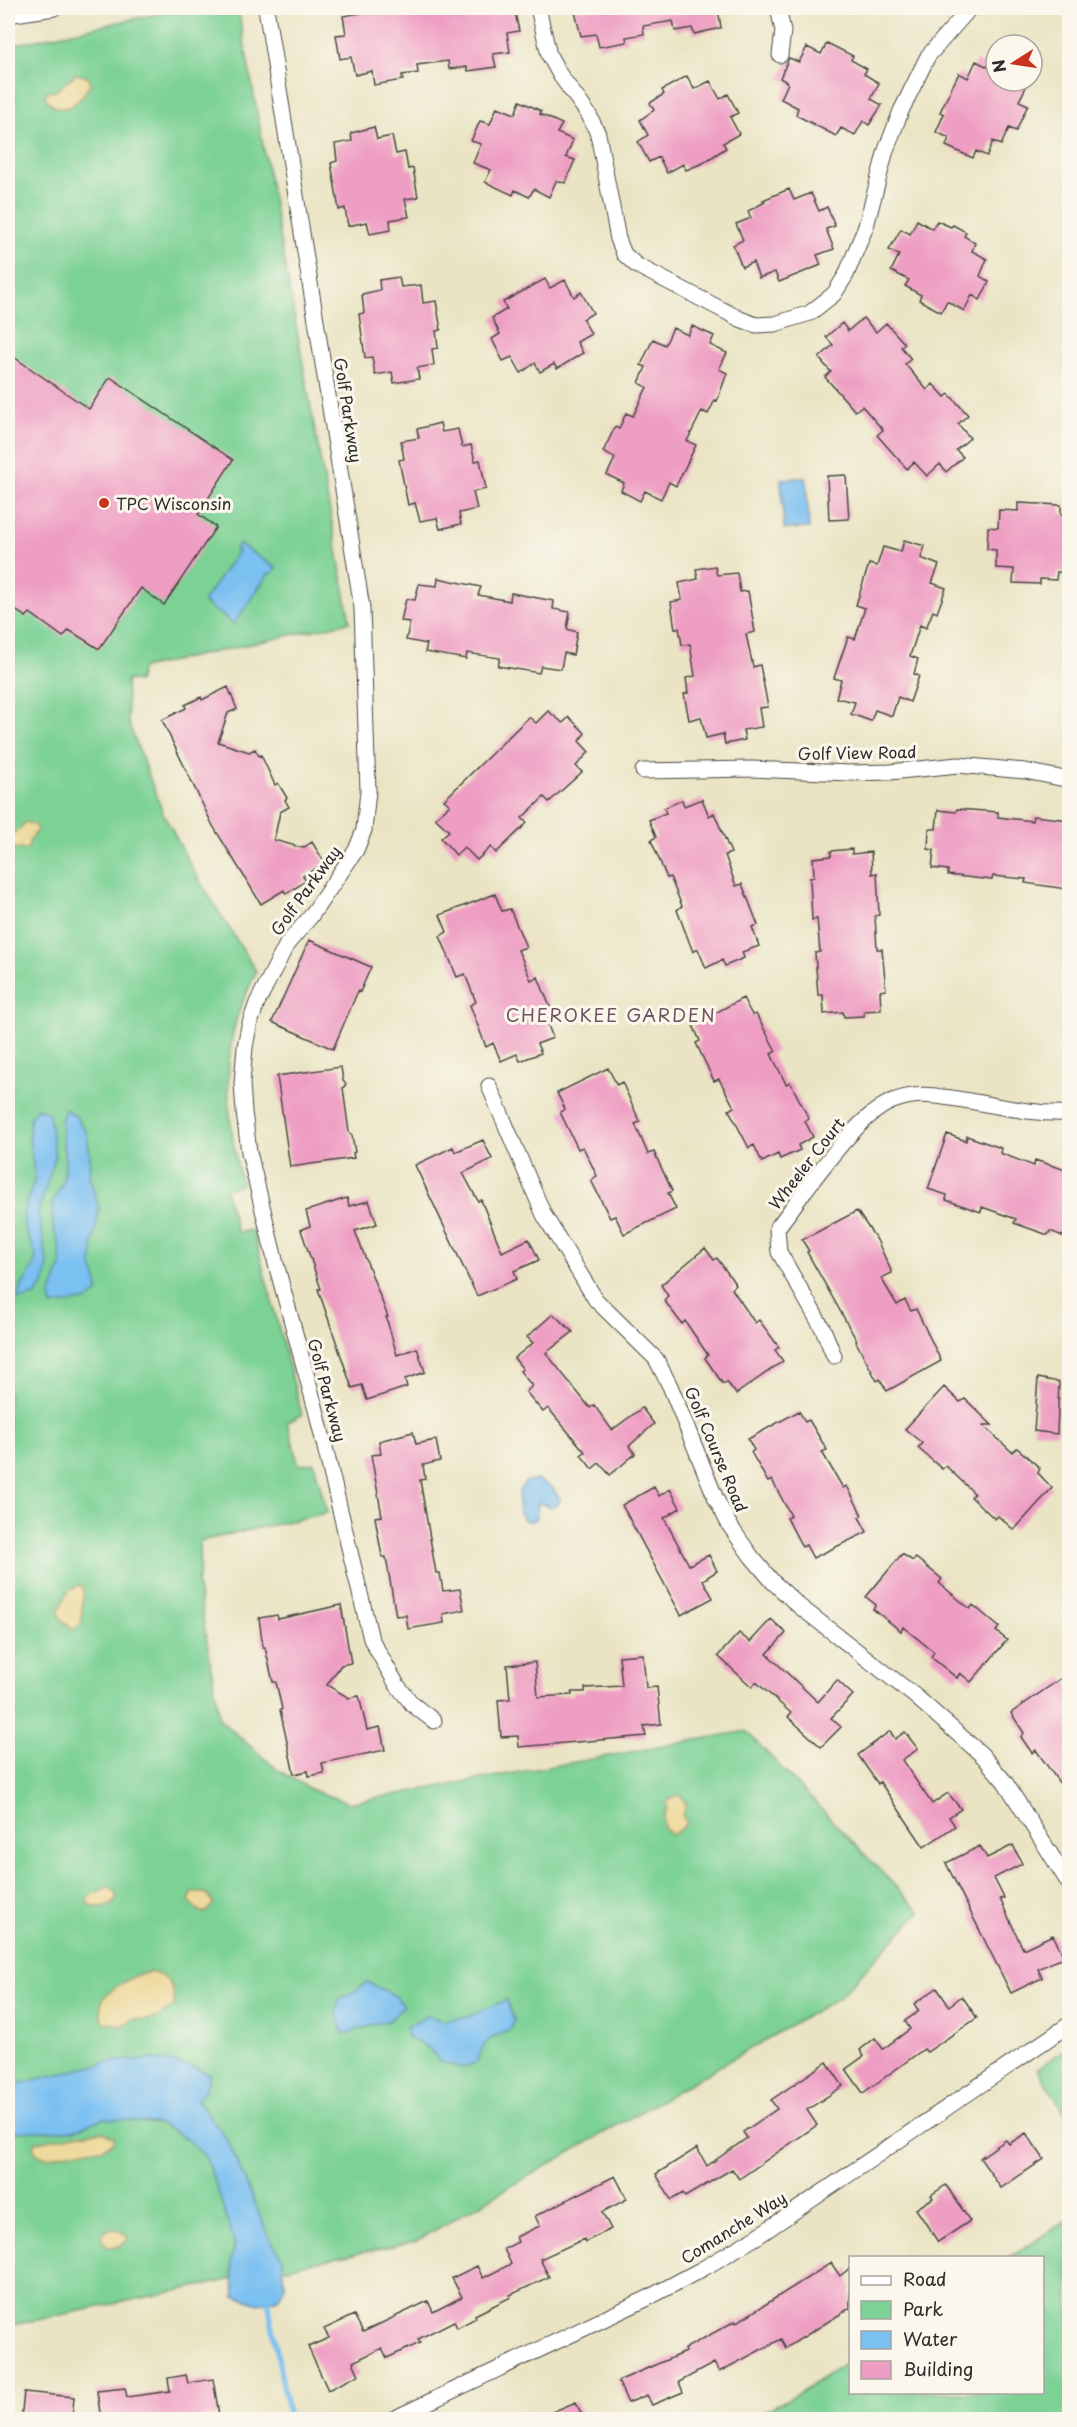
<svg xmlns="http://www.w3.org/2000/svg" width="1077" height="2427" font-family="'Playpen Sans',sans-serif">
<style>
.green{fill:#7cd195;stroke:#547e60;stroke-width:1.5}
.sand{fill:#eeda9e;stroke:#8c8264;stroke-width:1.5}
.water{fill:#7ac0f1;stroke:#52768e;stroke-width:1.5}
.lines{fill:none;stroke-linecap:round;stroke-linejoin:round}
.stream{stroke:#7ac0f1;stroke-width:5}
.building{fill:#ee9ec3}
.minor-casing{stroke:#484742;stroke-width:17}
.minor{stroke:#fff;stroke-width:15}
.poi-dot{fill:#c8321e;stroke:#fbf7ec;stroke-width:2}
.labels{text-anchor:middle;dominant-baseline:central;stroke-width:6;stroke-linejoin:round;paint-order:stroke}
.street-label{font-size:16px;fill:#2b2b2b;stroke:#fbf7ec}
.poi-label{font-size:16px;fill:#2b2b2b;stroke:#fbf7ec;text-anchor:start}
.neighbourhood-label{font-size:18px;letter-spacing:1.5px;fill:#6f5360;stroke:#fbf7ec}
</style>
<rect width="100%" height="100%" fill="#fbf7ec"/>
<filter id="ink" filterUnits="userSpaceOnUse"><feTurbulence type="fractalNoise" baseFrequency=".0167" numOctaves="2"/><feDisplacementMap in="SourceGraphic" scale="12" xChannelSelector="R" yChannelSelector="G"/><feConvolveMatrix kernelMatrix="1 2 1 2 8 2 1 2 1" color-interpolation-filters="sRGB"/></filter>
<filter id="wash" filterUnits="userSpaceOnUse"><feTurbulence type="fractalNoise" baseFrequency=".008" numOctaves="4" result="noise"/><feDisplacementMap in="SourceGraphic" scale="24" xChannelSelector="R" yChannelSelector="G"/><feGaussianBlur stdDeviation="1.35" result="paint"/><feColorMatrix in="noise" values="0 0 0 0 0 0 0 0 0 0 0 0 0 0 0 0 0 1.4 0 .05"/><feComposite in="paint" operator="in"/></filter>
<g filter="url(#wash)">
<rect width="100%" height="100%" fill="#eae4c4"/>
<path class="green" d="M184,8H238L350,622L142,668L138,682L126,680L128,722L163,813L194,872L256,971C250,986 243,1000 238,1014C221,1065 229,1134 242,1185L225,1189L237,1232L253,1230L302,1415L287,1422L299,1465L314,1463L327,1513L200,1541C197,1554 203,1570 197,1582L220,1720L278,1770L312,1790L349,1803L746,1731L920,1912L838,1998L416,2241L8,2326V46Z
M1069,2046V2120L1037,2069Z
M1069,2219V2419H749L800,2393L850,2360V2392H1042V2258L1010,2257Z"/>
<path class="sand" d="M76,74L88,77L90,84C81,102 61,121 45,97L47,92L56,91Z
M25,822L35,825L37,831L30,839L28,849H15L8,841L10,835L20,829Z
M79,1585L83,1587C85,1600 80,1611 82,1623L74,1630L62,1621L58,1612L67,1593Z
M675,1796H681C687,1803 687,1807 682,1815L686,1821L685,1825L672,1835L664,1829L663,1817L668,1807L666,1803Z
M109,1886L116,1893V1900L113,1904C105,1907 92,1910 87,1902L88,1897Z
M198,1892L206,1894L214,1904L206,1913H201L189,1902L192,1893Z
M148,1972C167,1974 176,1987 174,2006L158,2017L147,2020L133,2019L122,2026L104,2022C88,1995 128,1979 148,1972Z
M93,2132H104L114,2137L113,2143L101,2149L73,2151L48,2158L37,2153L34,2147L36,2142Z
M109,2229H117L128,2237C125,2247 117,2247 107,2247L101,2238L102,2233Z"/>
<path class="water" d="M806,478L809,528L784,529L781,479Z
M239,544L276,568L271,574L269,573L234,624L203,602L238,551L235,549Z
M37,1108L49,1113L55,1158L38,1212L48,1265L44,1284L35,1296L18,1300L22,1285L33,1268L36,1256L24,1226L23,1213L35,1178L29,1138L30,1118Z
M65,1109L76,1116L87,1134L90,1156L89,1176L99,1209L93,1243L92,1266L97,1280L98,1292L88,1300L52,1306L50,1296L61,1265L59,1242L53,1226L52,1204L63,1182L65,1162L61,1122Z
M537,1480L552,1487L560,1499L559,1504L552,1507L538,1502L537,1515L533,1521H526C515,1512 516,1493 525,1482Z
M367,1982L396,1996L403,2006L390,2020L343,2034L336,2013L339,1999L357,1990Z
M506,2000L514,2020L510,2030C489,2038 484,2040 477,2062L462,2068L438,2061C432,2047 421,2043 407,2038L406,2028L428,2015L442,2021L468,2017Z
M154,2059L193,2067L210,2075L206,2088L197,2100L228,2141L268,2235L282,2257L285,2286L278,2299L259,2304L235,2296L231,2260L235,2245L217,2188L205,2156L185,2138L160,2124L104,2118L73,2130L8,2132V2086L115,2061Z"/>
<g class="lines">
<path class="stream" d="M267,2295L288,2413"/>
</g>
<g id="blocks">
<path class="building" d="M361,8H514L519,31L507,33L510,52L493,54L496,67L468,71L467,67L449,69L448,61L417,65L418,73L402,75L403,80L374,85L372,71L355,75L351,57L340,59L336,35L346,34L343,16L362,13Z
M574,8H718L721,28L694,34L692,28L675,31L673,21L643,26L644,34L626,37L627,42L599,47L596,34L581,36Z
M827,43L853,56L851,60L867,69L864,74L879,83L871,99L882,105L869,125L863,121L855,135L841,128L836,136L796,115L798,108L781,99L788,83L780,78L789,58L799,62L807,47L821,54Z
M976,61L996,71V81H1014L1026,87L1019,101L1028,105L1016,131L1009,128L1001,145L993,141L987,156L976,151L973,158L946,146L949,138L936,132L944,114L940,112L959,73L968,78Z
M687,76L694,89L710,81L720,99L728,94L738,113L730,117L739,134L723,143L726,148L703,163L686,170L683,164L667,173L659,157L649,162L638,142L648,135L640,120L654,110L650,103L664,94L662,90Z
M520,101L541,111L540,114L562,124L557,133L573,140L566,157L575,160L565,183L556,181L549,197L534,189L529,197L515,190L513,195L485,182L491,170L473,163L481,144L471,141L480,121L490,124L497,107L515,114Z
M374,127L377,139L392,136L396,154L405,152L408,169L413,168L418,197L405,199L409,217L390,220L391,230L370,234L367,222L348,226L345,208L339,210L331,163L337,161L335,144L352,141L351,133Z
M789,189L794,200L811,193L819,211L827,207L835,226L826,229L834,249L817,255L821,265L779,282L775,272L759,278L753,262L742,267L733,245L743,240L736,224L751,218L748,211L765,202L763,200Z
M917,220L932,229L937,221L951,227L953,225L966,232L964,236L975,243L972,251L987,259L980,276L989,282L980,300L972,295L964,311L947,301L941,312L919,300L921,295L905,286L909,280L891,271L899,255L889,250L901,229L910,234Z
M399,277L401,287L421,285L423,303L436,301L441,330L436,331L438,348L432,349L434,365L417,368L419,379L394,383L392,372L375,375L372,357L365,358L359,314L364,313L362,294L380,290L379,280Z
M545,279L550,288L565,280L574,297L581,292L593,313L583,319L591,334L577,342L583,353L557,369L554,364L540,372L535,363L521,373L512,357L503,361L492,339L500,334L492,318L507,309L503,302Z
M863,318L876,332L886,323L905,344L901,347L911,359L905,364L927,390L933,384L945,397L949,394L968,415L958,424L970,438L956,450L963,457L946,472L940,464L927,476L914,462L907,469L877,435L883,430L862,406L855,411L825,377L831,372L819,358L833,345L826,337L842,323L848,331Z
M692,326L714,336L710,345L727,353L719,369L727,373L717,401L715,400L708,414L702,411L687,441L696,445L676,486L669,482L661,499L645,491L640,501L621,491L624,483L607,475L615,458L603,452L615,427L619,429L626,413L633,416L647,387L639,383L646,367L641,365L653,339L665,345L673,328L688,335Z
M8,353L89,409L110,377L233,460L198,514L216,527L164,605L141,588L99,649L69,630L63,637L30,613L26,617L8,605Z
M440,423L442,432L458,429L462,447L471,445L475,461L480,460L486,489L473,492L477,509L459,513L461,524L440,529L437,518L420,521L415,503L408,505L399,460L404,459L401,441L419,438L417,429Z
M846,475L849,519L829,520L827,476Z
M1018,503L1061,505V514H1070V573L1057,572L1056,580L1040,579V584L1013,583L1014,569L996,568V550L987,549L988,527L998,528L999,510L1018,511Z
M904,540L925,546L921,558L939,565L932,583L946,588L937,613L933,611L926,628L920,625L910,656L918,659L914,674L919,676L910,702L898,697L892,716L875,710L871,721L851,714L855,702L836,698L841,680L834,678L848,637L855,639L865,608L856,605L869,564L877,566L883,547L901,552Z
M715,566L717,575L737,573L740,592L748,591L755,632L746,634L753,667L760,665L768,707L759,708L762,727L743,730L745,740L725,744L723,734L706,738L701,717L689,720L684,694L688,693L686,678L695,676L690,644L682,645L679,628L675,629L671,602L682,600L679,583L698,579L696,569Z
M438,578L481,587L478,595L510,601L511,593L554,601L553,609L570,612L567,629L577,632L573,655L564,653L561,669L541,666L539,673L498,666L500,658L467,653L466,659L425,652L427,644L406,640L410,622L401,621L406,599L415,600L419,584L437,586Z
M228,687L237,709L228,713L218,742L249,752L255,749L259,756L261,755L275,785L278,783L287,798L285,800L289,807L280,812L274,840L303,848L312,842L325,863L303,876L306,881L286,894L284,890L261,904L213,826L162,720L186,708L185,705L201,697L202,700Z
M548,711L563,723L569,717L585,733L579,741L589,752L576,766L582,772L549,802L544,797L522,818L527,823L496,853L491,847L477,860L464,847L456,855L441,838L449,831L435,818L450,805L444,800L529,717L536,723Z
M702,799L709,816L714,813L731,853L725,855L736,886L742,884L758,925L752,927L759,946L742,952L744,958L725,966L722,960L706,968L698,949L693,952L677,910L682,906L670,877L667,878L651,840L656,837L649,820L666,813L664,808L682,800L684,806Z
M957,809L998,812V817L1032,821L1033,816L1070,820V884H1067L1066,889L1025,883L1026,879L993,876L992,880L948,875V870L932,868L934,850L928,849L929,829H936L938,810L956,812Z
M852,849V854L871,852L872,874L877,873L879,915L875,916L877,949H882L886,990L880,991L881,1010L864,1011V1016L844,1017L843,1012L824,1014L823,995H818L815,953L820,952L817,919L812,920L810,878L814,877L813,858L831,856V851Z
M495,894L502,911L510,909L526,947L518,950L531,980L538,977L554,1017L546,1020L553,1038L537,1044L541,1053L520,1061L517,1054L501,1061L493,1043L486,1047L470,1005L476,1002L465,974L457,977L440,936L447,932L440,915Z
M309,940L371,967L360,992L358,991L333,1049L272,1022Z
M743,998L752,1015L756,1014L776,1051L771,1054L786,1084L790,1082L809,1119L805,1121L813,1137L798,1145L800,1150L780,1159L778,1154L762,1162L754,1145L749,1148L729,1110L734,1107L719,1079L714,1081L696,1043L700,1041L693,1025Z
M341,1067L343,1081L346,1084L343,1088L349,1132L352,1135L355,1152L353,1153L354,1158L290,1167L277,1076Z
M608,1068L617,1085L622,1082L640,1122L635,1124L648,1154L654,1152L672,1191L668,1193L676,1209L624,1234L615,1216L610,1218L591,1180L597,1176L583,1147L578,1149L560,1112L565,1109L557,1093Z
M947,1134L966,1141L967,1136L1001,1148L1000,1153L1034,1166L1035,1160L1069,1171L1070,1239L1050,1231L1048,1235L1014,1223L1016,1219L982,1207L981,1212L946,1200L947,1195L928,1189Z
M483,1140L492,1159L463,1173L478,1201L481,1200L502,1252L529,1239L539,1260L514,1271L517,1279L477,1296L415,1165L453,1147L455,1152Z
M347,1198L349,1206L369,1201L377,1224L355,1231L388,1317H386L397,1355L417,1348L425,1372L405,1379L407,1387L367,1400L362,1385L352,1388L318,1289H321L301,1230L310,1226L306,1211Z
M857,1211L877,1240L892,1273L881,1278L897,1305L905,1300L911,1311L916,1309L941,1361L887,1391L880,1379L877,1381L856,1342L857,1341L807,1252L809,1251L802,1240Z
M705,1248L714,1260L717,1258L736,1285L732,1289L755,1323L759,1320L779,1347L775,1350L783,1361L736,1394L727,1382L723,1384L705,1358L708,1355L685,1321L682,1324L664,1300L668,1296L661,1285Z
M553,1314L573,1332L546,1353L590,1408L594,1405L612,1430L642,1408L654,1424L629,1446L635,1454L610,1475L599,1463L592,1469L581,1455L585,1452L548,1408L543,1412L526,1392L532,1386L520,1371L523,1369L514,1358L533,1343L527,1337Z
M1038,1378L1059,1382L1057,1434L1034,1431Z
M944,1387L960,1402L965,1399L992,1425H983L1012,1452L1017,1448L1040,1468L1038,1473L1052,1488L1014,1530L998,1516L995,1519L971,1497L974,1493L946,1466L942,1469L918,1448L922,1443L905,1429Z
M799,1411L805,1422L809,1420L827,1450L822,1452L843,1488L847,1486L862,1515L859,1517L867,1532L813,1558L806,1545L802,1547L787,1518L791,1516L772,1480L768,1482L751,1452L754,1450L748,1439Z
M413,1432L416,1444L436,1440L440,1461L423,1465L425,1479L420,1480L436,1573H440L443,1591L460,1589L464,1610L443,1614L444,1623L408,1629L406,1615L396,1616L386,1557H382L375,1517L382,1516L371,1455L381,1454L379,1441Z
M654,1487L659,1496L670,1489L680,1508L664,1518L689,1565L709,1555L717,1571L703,1580L713,1598L681,1615L622,1505Z
M902,1554L913,1561L916,1558L942,1579L939,1583L970,1609L973,1605L999,1627L996,1631L1007,1640L971,1682L960,1673L957,1678L931,1657L934,1652L903,1627L901,1631L873,1609L876,1605L866,1597Z
M341,1605L351,1663L341,1665L327,1685L349,1698L359,1696L367,1730L380,1727L385,1750L322,1763L324,1773L309,1776L308,1771L294,1774L280,1710L282,1709L276,1682H273L265,1647H263L259,1618L277,1615L278,1619Z
M771,1619L786,1633L767,1654L818,1702L837,1680L853,1695L831,1718L841,1727L821,1747L788,1717L791,1713L756,1682L752,1687L718,1656L739,1633L750,1642Z
M643,1654L646,1688L657,1687L661,1724L644,1726L646,1736L519,1747L518,1736L501,1737L498,1700L510,1699L507,1665L535,1662L538,1697L572,1695V1692H585V1688L622,1686L619,1656Z
M1063,1677L1070,1686V1798L1036,1750L1032,1753L1021,1737L1024,1733L1011,1713Z
M890,1731L895,1739L905,1732L918,1749L902,1760L932,1804L948,1793L961,1809L949,1817L955,1826L924,1847L880,1782L878,1784L858,1755Z
M1013,1845L1022,1864L994,1878L1004,1898L1000,1899L1023,1949L1053,1935L1064,1957L1038,1969L1042,1978L1011,1993L946,1863L980,1846L987,1858Z
M937,1988L949,2006L962,1996L977,2018L927,2052L924,2049L863,2093L846,2069L864,2056L860,2050L875,2038L883,2049L910,2029L905,2021L919,2011L914,2004Z
M827,2062L843,2086L807,2110L817,2125L739,2179L732,2169L685,2197L683,2193L671,2200L656,2174L697,2148L707,2166L747,2138L743,2132L777,2109L771,2100Z
M1026,2133L1044,2159L1001,2188L980,2158L1006,2140L1009,2144Z
M615,2176L627,2199L602,2212L611,2229L585,2242L584,2239L540,2259L549,2277L510,2295L511,2297L475,2315L476,2318L457,2328L454,2321L418,2339L420,2343L387,2358L382,2348L353,2362L359,2375L328,2390L308,2347L329,2338L324,2329L354,2315L363,2332L428,2301L433,2312L462,2297L452,2278L477,2266L483,2278L511,2264L504,2249L518,2242L516,2237L540,2226L535,2216Z
M946,2185L970,2221L938,2242L916,2209L933,2198L931,2195Z
M831,2263L840,2276L850,2268V2308L786,2348L781,2339L719,2372L714,2363L679,2382L683,2392L652,2405L647,2395L628,2403L618,2381L685,2352L684,2349L735,2321L736,2323Z
M186,2375L188,2383L213,2379L219,2415L189,2420H101L97,2391L125,2388L127,2397L170,2391L168,2378Z
M24,2392L74,2397L72,2420H21Z
M576,2402L584,2420H535V2419Z"/>
</g>
</g>
<g filter="url(#ink)">
<use href="#blocks" fill-opacity="0" stroke="#484742" stroke-width="1.5"/>
<g class="lines">
<g class="minor-casing">
<path id="minor" d="M266,8L362,608L368,791L364,830L356,850L311,916L287,944L257,1003L249,1026L245,1047L242,1083L244,1112L249,1152L276,1264L316,1410L371,1639L397,1685L412,1704L434,1721
M538,8L549,55L560,75L589,115L598,134L618,239L624,254L636,265L740,319L756,325L775,324L810,313L834,294L846,275L866,226L886,150L901,111L928,56L970,8
M778,8L783,31L780,55
M8,15L54,8
M643,771L751,769L851,773L890,772L958,765L1025,771L1070,780
M489,1086L544,1215L596,1300L656,1359L670,1386L716,1499L730,1526L751,1556L773,1582L799,1606L915,1696L982,1755L1005,1782L1070,1885
M834,1356L823,1329L779,1252L777,1228C803,1195 855,1115 893,1101C908,1095 927,1094 943,1097C985,1102 1026,1115 1070,1113
M391,2420L646,2299L704,2268L758,2236L1070,2024"/>
</g>
<use href="#minor" class="minor"/>
</g>
</g>
<circle class="poi-dot" cx="104" cy="503" r="6"/>
<g class="labels">
<g class="street-label">
<text transform="translate(349 410) rotate(81)">Golf Parkway</text>
<text transform="translate(857 752) rotate(-1)">Golf View Road</text>
<text transform="translate(305 890) rotate(-54)">Golf Parkway</text>
<text transform="translate(806 1163) rotate(-52)">Wheeler Court</text>
<text transform="translate(328 1390) rotate(75)">Golf Parkway</text>
<text transform="translate(717 1449) rotate(67)">Golf Course Road</text>
<text transform="translate(733 2227) rotate(-32)">Comanche Way</text>
</g>
<g class="poi-label">
<text x="116" y="503">TPC Wisconsin</text>
</g>
<g class="neighbourhood-label">
<text x="611" y="1014">CHEROKEE GARDEN</text>
</g>
</g>
<rect width="1077" height="2427" fill="none" stroke="#fbf7ec" stroke-width="30"/>
<rect x="849" y="2256" width="195" height="138" fill="#fbf7ec" stroke="#a8a59f" stroke-width="1.5"/>
<rect x="861" y="2276" width="30" height="9" fill="#ffffff" stroke="#a8a59f" stroke-width="1.5"/>
<text x="903" y="2286" font-size="18" fill="#2b2b2b">Road</text>
<rect x="861" y="2301" width="30" height="18" fill="#7cd195" stroke="#a8a59f" stroke-width="1.5"/>
<text x="903" y="2316" font-size="18" fill="#2b2b2b">Park</text>
<rect x="861" y="2331" width="30" height="18" fill="#7ac0f1" stroke="#a8a59f" stroke-width="1.5"/>
<text x="903" y="2346" font-size="18" fill="#2b2b2b">Water</text>
<rect x="861" y="2361" width="30" height="18" fill="#ee9ec3" stroke="#a8a59f" stroke-width="1.5"/>
<text x="903" y="2376" font-size="18" fill="#2b2b2b">Building</text>
<g transform="translate(1014 63) rotate(258)"><circle r="28" fill="#fbf7ec" stroke="#a8a59f" stroke-width="1.5"/>
<path d="M0-4.5L10 22L0 15L-10 22Z" fill="#c8321e"/>
<text y="-9" font-size="16" font-weight="bold" text-anchor="middle" fill="#2b2b2b">N</text>
</g>
</svg>
